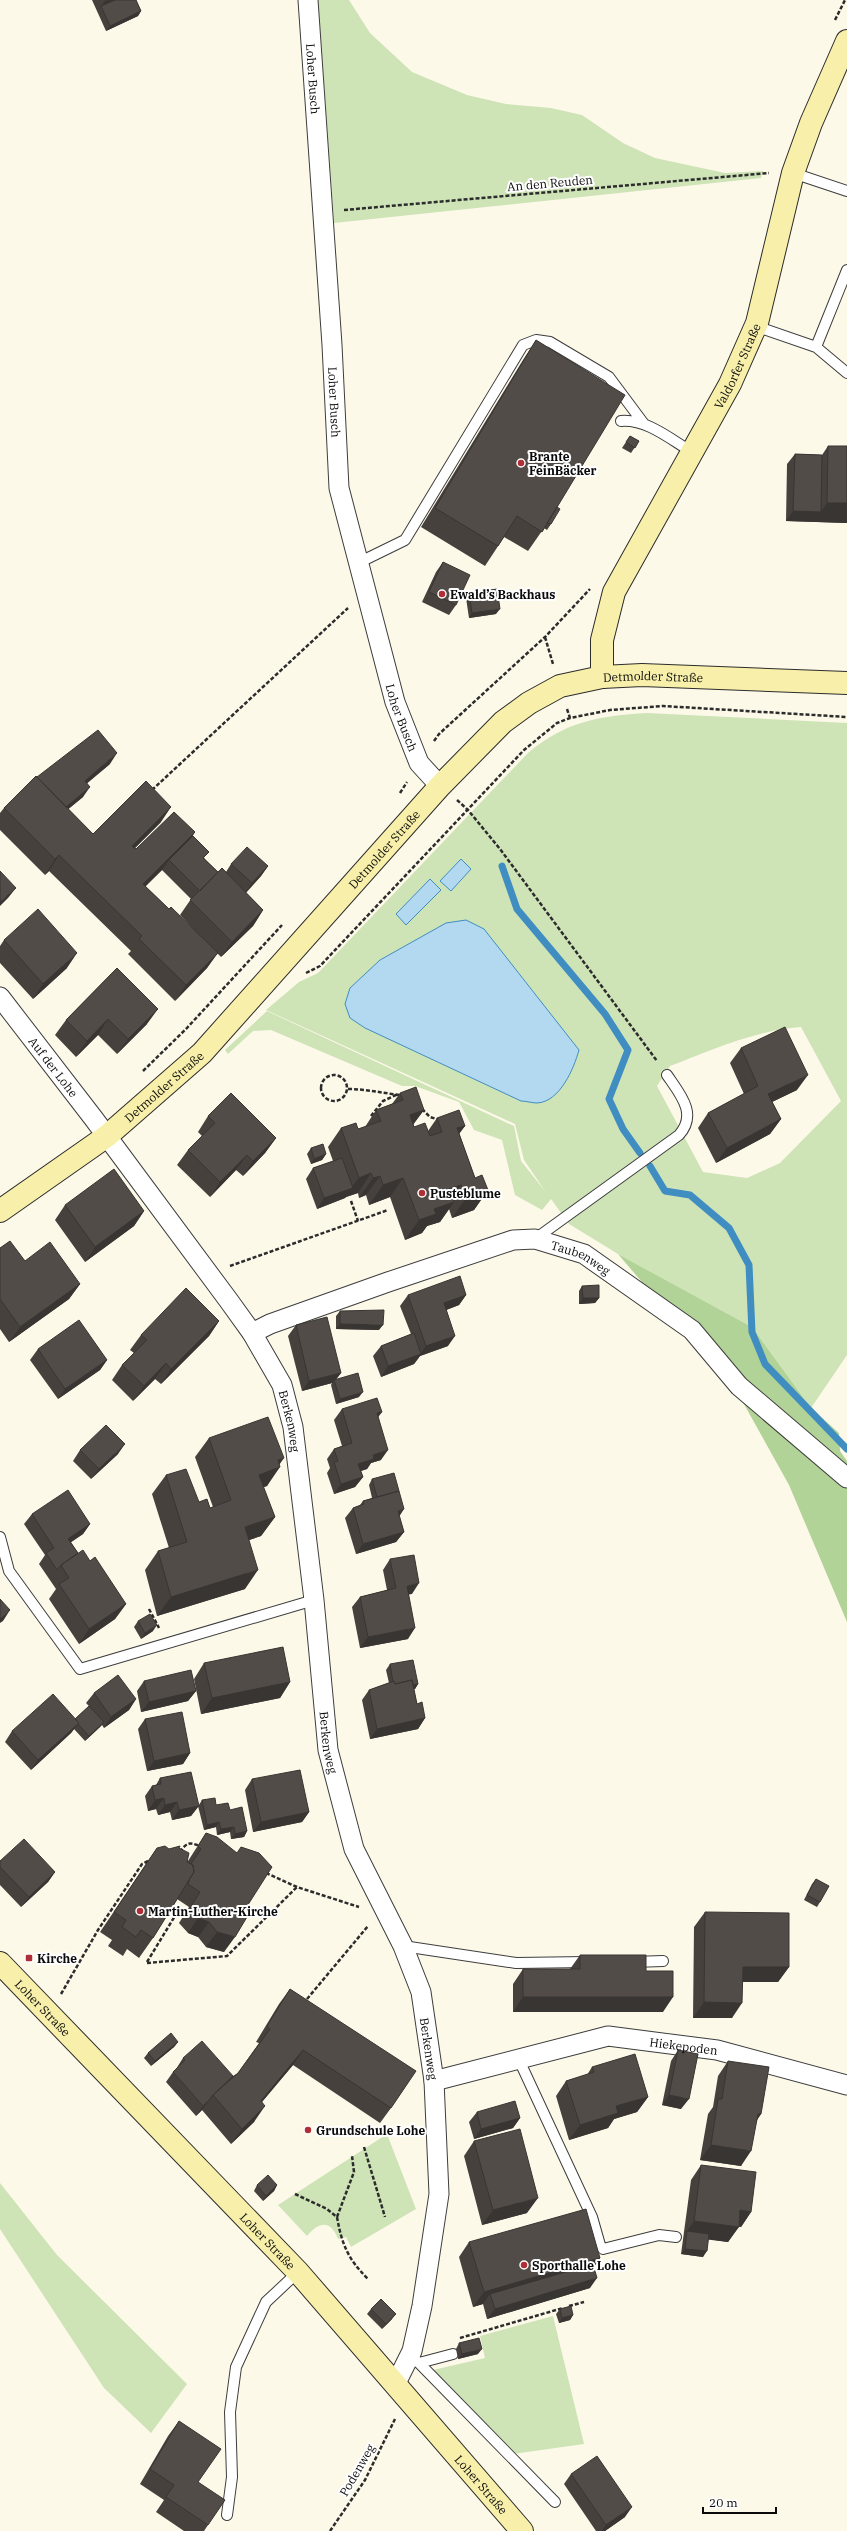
<svg xmlns="http://www.w3.org/2000/svg" width="847" height="2531" font-family="'IBM Plex Serif',serif">
<style>
.green{fill:#cee4b7;fill-rule:evenodd}
.forest{fill:#b2d397}
.water{fill:#b2d9f0;stroke:#408dc1}
.lines{fill:none;stroke-linecap:round;stroke-linejoin:round}
.stream{stroke:#408dc1;stroke-width:7}
.lane-casing{stroke:#3d3d3d;stroke-width:12}
.street-casing{stroke:#3d3d3d;stroke-width:21}
.secondary-casing{stroke:#2c2c2c;stroke-width:24}
.path{stroke:#2c2c2c;stroke-width:2.5;stroke-dasharray:4 2;stroke-linecap:butt}
.lane{stroke:#fff;stroke-width:10}
.street{stroke:#fff;stroke-width:19}
.secondary{stroke:#f8f0aa;stroke-width:22}
.wall{fill:#47413e;fill-rule:evenodd}
.shaded-wall{fill:#393532}
.building{fill:#524c48;stroke:#393532}
.poi-dot{fill:#ae2f35;stroke:#fff;stroke-width:1.5}
.labels{text-anchor:middle;dominant-baseline:central;stroke-width:4;stroke-linejoin:round;paint-order:stroke}
.street-label{font-size:12px;fill:#0a0a0a;stroke:#fff}
.poi-label{font-size:12px;font-weight:bold;fill:#0a0a0a;stroke:#fff;text-anchor:start}
</style>
<rect width="100%" height="100%" fill="#fdf9e9"/>
<path class="green" d="M318,0H349L370,33L412,72L467,95L506,104L551,108L582,115L623,143L655,158L725,173L763,171L761,178L334,223Z
M647,713L847,723V1355L811,1408L752,1327L618,1254L569,1224L551,1199L542,1210L515,1195L502,1140L474,1130L459,1102L415,1086H402L271,1030L253,1031L228,1054L225,1050L267,1011L514,1126L521,1161L545,1191L524,1160L515,1124L266,1010L299,982L318,973L528,753C566,721 599,716 647,713ZM801,1027L841,1101L780,1163L747,1178L703,1172L657,1086L670,1066C712,1050 756,1030 801,1027Z
M387,2134L416,2209L351,2247L346,2237L338,2239C331,2220 319,2221 307,2236L278,2205Z
M0,2183L57,2255L187,2384L151,2433L104,2388L0,2229Z
M553,2316L584,2444L513,2454L433,2370L485,2358L480,2336Z"/>
<path class="forest" d="M618,1254L752,1327L811,1408L839,1433L840,1451L847,1461V1622L789,1485L740,1397Z"/>
<path class="water" d="M461,859L471,869L451,891L440,881Z
M430,879L441,890L406,925L396,914Z
M466,920L484,929L579,1050C574,1068 560,1102 537,1103C532,1103 526,1101 521,1101L365,1028L350,1018L345,1004L350,988L380,960L446,923Z"/>
<g class="lines">
<path class="stream" d="M502,866L517,909L605,1014L628,1050L609,1099L623,1129L640,1153
M650,1166L665,1191L690,1195L729,1228L749,1265L752,1332L765,1364L847,1449"/>
<g class="lane-casing">
<path id="lane" d="M793,173L847,191
M755,326L816,347L847,373
M816,347L847,270
M621,421C647,419 670,439 692,452
M358,563L405,540L523,345L536,340L550,342L609,377L644,424
M535,1239L679,1135C698,1114 680,1094 667,1075
M0,1537L9,1571L80,1669L314,1600
M403,1946L516,1963L587,1962
M633,1962L663,1961
M519,2060L592,2217L600,2245L603,2249L659,2235L676,2237
M410,2356L419,2363L555,2502
M419,2363L453,2354
M227,2515L232,2477L230,2412L236,2367L266,2302L298,2272"/>
</g>
<g class="street-casing">
<g id="street">
<path id="s1" d="M308,0L332,345L339,488L395,702L419,763L440,786"/>
<path id="s2" d="M0,997L94,1119L229,1301L252,1333L282,1385L293,1427L314,1600L328,1750L354,1849L403,1946L421,1992L434,2081L439,2194L422,2306L412,2351L396,2383"/>
<path id="s3" d="M252,1333L270,1324L388,1282L513,1240L535,1239L584,1254L692,1330L739,1386L847,1478"/>
<path id="s4" d="M434,2081L608,2036L717,2050L847,2085"/>
</g>
</g>
<g class="secondary-casing">
<g id="secondary">
<path id="s5" d="M602,677V640L614,592L730,384L757,323L793,173L811,123L847,41"/>
<path id="s6" d="M0,1211L107,1136L202,1053L440,786L503,722L529,703L560,686L602,677L642,675L847,683"/>
<path id="s7" d="M0,1963L298,2272L522,2531"/>
</g>
</g>
<path class="path" d="M835,20L845,0
M344,210L769,173
M545,637L553,664
M567,709L570,718
M434,741L439,734L545,637L590,589
M152,790L348,608
M400,793L407,782
M457,800L468,810L500,849L657,1061
M306,973L320,966L524,750L557,723L570,718L610,710L663,706L847,717
M143,1071L186,1029L282,925
M321 1088a13 13 0 1 1 26 0a13 13 0 1 1-26 0Z
M348,1089C366,1089 382,1093 400,1095
M422,1109L430,1117L440,1120
M371,1116L383,1101L396,1095
M351,1201L358,1221
M230,1266L388,1210
M149,1609L159,1628
M180,1852C187,1842 189,1842 200,1846
M266,1873L297,1887L359,1907
M147,1962L181,1906
M147,1963L227,1956L297,1887
M61,1994L98,1930L142,1864L152,1859
M307,1999L368,1926
M364,2147L385,2217
M295,2194L327,2209L337,2217C342,2245 348,2259 368,2279
M337,2217L354,2172L352,2156
M569,2306L584,2302
M460,2338L563,2308
M330,2531L365,2480L395,2419"/>
<use href="#lane" class="lane"/>
<use href="#street" class="street"/>
<use href="#secondary" class="secondary"/>
</g>
<path class="wall" d="M92,0H136L141,11L138,16L106,31Z
M536,340L557,507L551,524L547,530L544,528L528,551L504,537L485,566L421,527L523,360Z
M630,436L639,441L631,453L622,448Z
M828,446L847,523L786,521L787,464L795,454L822,455Z
M443,562L456,605L449,615L422,602L436,572Z
M469,593L496,614L469,618L466,598Z
M110,764L87,783L83,797L68,809L93,834L161,822L135,848L136,849L195,832L192,837L205,859L218,872H226L231,864L268,866L261,876L246,893L263,910L253,926L221,957L217,953L207,968L175,1001L128,954L131,951L49,871L45,875L0,830V813L4,808ZM162,870L191,899L180,915L194,930L169,909L145,886Z
M4,940L67,968L33,999L0,963V946Z
M117,968L147,1024L117,1054L98,1035L76,1057L55,1035L66,1020Z
M741,1048L797,1090L772,1102L781,1119L770,1134L716,1163L698,1128L708,1113L744,1094L730,1063Z
M400,1093L424,1110L413,1124L414,1127L428,1131L437,1118L465,1126L459,1133L475,1178L488,1190L474,1210L452,1218L449,1209L440,1222L427,1226L422,1233L405,1240L390,1197L369,1205L366,1195L359,1198L358,1193L346,1197L345,1198L317,1209L306,1179L313,1168L333,1161L328,1147L341,1128L358,1129L365,1127L376,1110L392,1104Z
M208,1116L276,1138L265,1153L243,1176L236,1170L210,1197L177,1165L188,1150L202,1136L198,1132Z
M311,1148L326,1154L322,1160L311,1164L307,1154Z
M65,1205L144,1211L134,1226L85,1262L55,1220Z
M0,1248L25,1261L80,1284L69,1299L9,1342L0,1329Z
M582,1286L599,1298L595,1303L579,1304V1291Z
M408,1295H466L459,1305L446,1310L448,1346L420,1356L414,1364L381,1377L373,1356L381,1346L411,1334L400,1306Z
M340,1311L379,1330L336,1329V1316Z
M219,1321L209,1336L161,1384L155,1379L133,1401L112,1380L122,1365L134,1353L130,1350L141,1335Z
M296,1325L341,1373L336,1379L359,1397L336,1404L331,1385L332,1383L302,1391L288,1336Z
M38,1349L107,1360L100,1370L58,1399L30,1360Z
M342,1409L382,1412L378,1417L381,1460L371,1463L367,1469L361,1471L363,1477L355,1487L334,1494L327,1473L330,1468L327,1459L334,1449L342,1446L334,1420Z
M209,1438L279,1464L267,1486L263,1487L275,1517L261,1536L249,1540L245,1589L157,1616L145,1570L158,1551L169,1548L152,1494L166,1475L199,1502L210,1508L213,1507L195,1457Z
M80,1450L118,1454L91,1479L73,1461Z
M372,1479L399,1516L404,1532L396,1542L356,1554L345,1518L353,1508L360,1505L363,1501L372,1498L369,1485Z
M32,1514L90,1524L83,1534L71,1542L78,1553L90,1561L126,1604L115,1619L79,1644L49,1599L56,1589L39,1564L45,1555L24,1524Z
M390,1559L412,1594H409L408,1639L360,1648L352,1607L360,1597L387,1590L383,1570Z
M138,1621L153,1631L141,1639L134,1627Z
M204,1663L290,1682L280,1698L201,1714L194,1679Z
M390,1664L418,1684L415,1689H414L417,1704L425,1718L418,1729L370,1739L362,1700L369,1690L389,1683L386,1670Z
M144,1681L196,1691L188,1701L141,1712L137,1691Z
M94,1693L136,1699L129,1710L104,1728L102,1725L100,1727L85,1741L74,1729L71,1733L31,1770L5,1742L12,1731L75,1719L89,1706L86,1703Z
M145,1719L190,1753L183,1764L147,1771L138,1729Z
M160,1778L199,1805L202,1800L230,1810L247,1831L244,1837L231,1839L230,1832L217,1835L216,1827L204,1830L198,1806L191,1816L172,1820L170,1812L158,1815L156,1809L148,1811L145,1796L152,1786L156,1785Z
M252,1779L309,1812L302,1822L253,1832L245,1790Z
M206,1833L244,1911L224,1952L206,1947L198,1937L188,1933L179,1923L189,1907L177,1899L153,1938L139,1958L127,1949L123,1956L108,1946L112,1940L100,1932L157,1848L169,1849L179,1848L188,1861Z
M0,1861L55,1872L48,1882L21,1907L0,1885Z
M816,1879L820,1902L817,1907L804,1900L812,1884Z
M705,1912L789,1967L778,1982H743L732,2018H693L694,1927Z
M580,1955L646,1971L663,2012H513V1984L523,1969H570Z
M290,1989L391,2108L380,2123L293,2065L262,2102L254,2122L231,2144L202,2110L196,2116L166,2082L173,2072L176,2069L183,2058L233,2076L238,2073L259,2043L256,2042L279,2004Z
M178,2042L174,2047L151,2066L144,2058L148,2053Z
M678,2050L681,2109L662,2105L671,2061Z
M728,2061L761,2114L756,2121L741,2166L700,2160L708,2114L713,2107L718,2076Z
M592,2067L648,2097L637,2112L614,2119L608,2128L569,2140L556,2096L566,2081L587,2075Z
M477,2112L520,2118L513,2128L474,2139L469,2122Z
M474,2141L527,2213L482,2225L464,2156Z
M701,2165L751,2212L741,2227L739,2226L728,2242L708,2239L703,2257L681,2254L691,2180Z
M257,2185H277L274,2191L263,2201L254,2191Z
M469,2242L600,2258L594,2267L590,2288L487,2319L483,2304L473,2307L459,2257Z
M371,2309L392,2319L382,2329L367,2314Z
M560,2309L573,2315L570,2320L559,2323L556,2314Z
M459,2343L478,2354L458,2359L456,2349Z
M179,2421L198,2482L208,2525L204,2531H184L156,2512L164,2500L140,2484L168,2436Z
M571,2474L625,2517L605,2531H596L564,2484Z"/>
<path class="shaded-wall" d="M107,0H122L101,6L97,12L105,1Z
M141,11L138,16L106,31L110,26Z
M827,503H847V523L786,521L793,511L821,512Z
M500,609L496,614L469,618L472,613Z
M117,753L110,764L78,791L85,781Z
M90,787L83,797L54,821L61,810Z
M171,807L161,822L122,861L132,846Z
M195,832L184,848L169,860L162,870L133,899L143,884Z
M59,855L49,871L45,875L55,859Z
M268,866L261,876L245,893L252,883Z
M16,888L8,898L0,906V902Z
M263,910L253,926L221,957L232,942Z
M77,953L67,968L33,999L43,984Z
M218,953L207,968L175,1001L186,985Z
M158,1009L147,1024L117,1054L128,1039Z
M108,1019L98,1035L76,1057L87,1041Z
M808,1075L797,1090L757,1109L768,1094Z
M424,1110L410,1129V1115Z
M781,1119L770,1134L716,1163L727,1148Z
M465,1126L451,1145L457,1128Z
M276,1138L265,1153L243,1176L253,1161Z
M326,1154L322,1160L311,1164L314,1159Z
M247,1155L236,1170L210,1197L220,1182Z
M371,1173L358,1193L346,1197L345,1198L317,1209L324,1198L351,1188L359,1178Z
M380,1176L366,1195L359,1198L373,1178Z
M403,1178L390,1197L369,1205L383,1185Z
M461,1185L447,1204L449,1189Z
M488,1190L474,1210L452,1218L466,1198Z
M454,1202L440,1222L427,1226L422,1233L405,1240L419,1220L434,1209Z
M144,1211L134,1226L85,1262L95,1247Z
M80,1284L69,1299L9,1342L20,1327Z
M466,1295L459,1305L436,1314L444,1303Z
M583,1298H599L595,1303L579,1304Z
M219,1321L209,1336L161,1384L171,1369Z
M340,1324L383,1325L379,1330L336,1329Z
M455,1336L448,1346L420,1356L414,1364L381,1377L388,1366L420,1354L426,1346Z
M107,1360L100,1370L58,1399L65,1389Z
M166,1363L155,1379L133,1401L144,1386Z
M341,1373L335,1381L334,1380L332,1383L302,1391L309,1381Z
M363,1392L359,1397L336,1404L340,1399Z
M382,1412L374,1422L377,1413Z
M125,1444L118,1454L91,1479L99,1469Z
M388,1450L381,1460L371,1463L367,1469L351,1474L358,1464L373,1455Z
M284,1458L277,1468L280,1467L267,1486L245,1494L259,1475L278,1460Z
M363,1477L355,1487L334,1494L341,1484Z
M404,1509L397,1520L398,1511Z
M275,1517L261,1536L231,1546L245,1527Z
M90,1524L83,1534L61,1549L68,1539Z
M404,1532L396,1542L356,1554L363,1544Z
M258,1570L245,1589L157,1616L171,1597Z
M419,1583L412,1594L400,1596L407,1586Z
M126,1604L115,1619L79,1644L89,1629Z
M10,1610L3,1621L0,1623V1619Z
M157,1625L153,1631L141,1639L145,1633Z
M415,1628L408,1639L360,1648L368,1637Z
M290,1682L280,1698L201,1714L212,1698Z
M418,1684L415,1689L391,1694L395,1688Z
M196,1691L188,1701L141,1712L149,1702Z
M136,1699L129,1710L104,1728L111,1717Z
M425,1718L418,1729L370,1739L377,1729Z
M104,1722L100,1727L85,1741L89,1736Z
M79,1723L71,1733L31,1770L38,1760Z
M190,1753L183,1764L147,1771L154,1761Z
M164,1798L156,1809L148,1811L155,1800Z
M177,1802L170,1812L158,1815L165,1805Z
M199,1806L191,1816L172,1820L179,1810Z
M309,1812L302,1822L253,1832L261,1822Z
M219,1822L216,1827L204,1830L207,1825Z
M234,1827L230,1832L217,1835L221,1829Z
M247,1831L244,1837L231,1839L235,1834Z
M55,1872L48,1882L21,1907L29,1897Z
M198,1918L209,1922L198,1937L188,1933Z
M217,1932L235,1937L224,1952L206,1947Z
M743,1967H789L778,1982H732Z
M523,1997H673L663,2012H513Z
M704,2002L742,2003L732,2018H693Z
M178,2042L174,2047L151,2066L155,2061Z
M303,2050L293,2065L250,2116L261,2101Z
M669,2095L689,2099L681,2109L662,2105Z
M648,2097L637,2112L614,2119L608,2128L569,2140L580,2125L616,2106Z
M209,2100L202,2110L196,2116L203,2106Z
M265,2106L254,2122L231,2144L242,2129Z
M758,2114H761L751,2129Z
M520,2118L513,2128L474,2139L481,2129Z
M711,2145L751,2151L741,2166L700,2160Z
M277,2185L274,2191L263,2201L266,2196Z
M538,2198L527,2213L482,2225L493,2210Z
M740,2210L751,2212L741,2227L730,2225Z
M694,2221L739,2227L728,2242L687,2237V2231Z
M685,2249L707,2251L703,2257L681,2254Z
M600,2258L590,2273L490,2294L483,2304L473,2307L484,2292Z
M597,2278L590,2288L487,2319L495,2309Z
M396,2314L392,2319L382,2329L386,2324Z
M573,2315L570,2320L559,2323L562,2318Z
M482,2349L478,2354L458,2359L462,2354Z
M632,2507L625,2517L605,2531H602L606,2525Z"/>
<path class="building" d="M115,0H136L141,11L110,26L101,6Z
M536,340L625,395L542,532L517,516L498,546L435,508Z
M630,436L639,441L635,448L626,442Z
M828,446H847V503H827Z
M795,454L822,455L821,512L793,511Z
M557,507L560,509L551,524L547,523Z
M443,562L470,575L456,605L429,592Z
M497,589L500,609L472,613L469,593Z
M98,730L117,753L85,781L90,787L66,807L37,777Z
M36,776L93,834L146,781L171,807L132,846L136,849L174,812L195,832L143,884L169,909L171,907L218,953L186,985L139,939L142,936L59,855L55,859L4,808Z
M193,836L209,852L203,858L218,872L200,891L169,860Z
M247,847L268,866L252,883L231,864Z
M222,868L263,910L232,942L190,900Z
M0,871L16,888L0,902Z
M38,909L77,953L43,984L4,940Z
M117,968L158,1009L128,1039L108,1019L87,1041L66,1020Z
M785,1027L808,1075L768,1094L781,1119L727,1148L708,1113L758,1086L741,1048Z
M416,1087L424,1110L410,1115L414,1127L425,1123L430,1136L442,1132L437,1118L459,1110L465,1126L457,1128L475,1178L482,1175L488,1190L466,1198L461,1185L449,1189L454,1202L434,1209L436,1214L419,1220L403,1178L383,1185L380,1176L373,1178L371,1173L359,1178L341,1128L356,1123L358,1129L381,1121L376,1110L403,1100L400,1093Z
M231,1093L276,1138L253,1161L247,1155L220,1182L188,1150L215,1123L208,1116Z
M323,1144L326,1154L314,1159L311,1148Z
M342,1158L353,1188L324,1198L313,1168Z
M114,1169L144,1211L95,1247L65,1205Z
M10,1241L25,1261L50,1242L80,1284L20,1327L0,1299V1248Z
M460,1276L466,1295L444,1303L455,1336L426,1346L408,1295Z
M599,1285V1298H583L582,1286Z
M186,1288L219,1321L171,1369L166,1363L144,1386L122,1365L147,1340L141,1335Z
M384,1310L383,1325L340,1324V1311Z
M327,1317L341,1373L309,1381L296,1325Z
M79,1320L107,1360L65,1389L38,1349Z
M414,1333L421,1354L388,1366L381,1346Z
M358,1373L363,1392L340,1399L334,1380Z
M377,1398L382,1412L377,1413L388,1450L373,1455L374,1459L358,1464L363,1477L341,1484L334,1462L338,1461L334,1449L352,1443L342,1409Z
M268,1417L284,1458L278,1460L280,1467L259,1475L275,1517L245,1527L258,1570L171,1597L158,1551L187,1542L166,1475L186,1469L199,1502L207,1499L210,1508L231,1500L209,1438Z
M106,1425L125,1444L99,1469L80,1450Z
M394,1473L399,1491L377,1497L372,1479Z
M68,1490L90,1524L68,1539L78,1553L61,1565L57,1570L46,1553L54,1548L32,1514Z
M399,1491L404,1509L398,1511L404,1532L363,1544L353,1508L364,1504L363,1501Z
M83,1550L90,1561L95,1557L126,1604L89,1629L59,1584L69,1578L61,1565Z
M414,1555L419,1583L407,1586L415,1628L368,1637L360,1597L396,1588L390,1559Z
M0,1599L10,1610L0,1619Z
M150,1614L157,1625L145,1633L138,1621Z
M283,1647L290,1682L212,1698L204,1663Z
M413,1660L418,1684L413,1685L412,1680L395,1684L394,1681L393,1682L390,1664Z
M191,1670L196,1691L149,1702L144,1681Z
M118,1675L136,1699L111,1717L94,1693Z
M412,1680L417,1704L422,1702L425,1718L377,1729L369,1690L394,1681L395,1684Z
M53,1694L79,1723L38,1760L12,1731Z
M89,1706L104,1722L89,1736L78,1724L79,1723L75,1719Z
M182,1712L190,1753L154,1761L145,1719Z
M300,1770L309,1812L261,1822L252,1779Z
M191,1772L199,1806L179,1810L177,1802L165,1805L164,1798L155,1800L152,1786L161,1784L160,1778Z
M215,1798L216,1805L228,1803L230,1810L242,1807L247,1831L235,1834L234,1827L221,1829L219,1822L207,1825L202,1800Z
M206,1833L217,1837L237,1853L241,1847L259,1853L272,1867L244,1911L247,1917L235,1937L217,1932L209,1922L198,1918L190,1908L200,1892L188,1884L190,1878L194,1872L193,1865L191,1864L201,1849L198,1846Z
M24,1839L55,1872L29,1897L0,1867V1861Z
M165,1846L169,1849L180,1846L179,1848L189,1853L187,1862L193,1865L194,1872L153,1938L141,1930L136,1937L122,1927L126,1920L114,1912L157,1848Z
M816,1879L829,1886L820,1902L807,1895Z
M705,1912L789,1913V1967H743L742,2003L704,2002Z
M580,1955H646V1971H673V1997H523V1969H580Z
M290,1989L416,2071L391,2108L303,2050L261,2101L265,2106L242,2129L213,2095L238,2073L270,2029L267,2026Z
M171,2033L178,2042L155,2061L148,2053Z
M202,2041L233,2076L213,2095L209,2100L203,2106L173,2072L185,2060L183,2058Z
M678,2050L698,2054L689,2099L669,2095Z
M635,2054L648,2097L616,2106L618,2113L580,2125L566,2081L594,2072L592,2067Z
M728,2061L769,2067L761,2114H758L751,2151L711,2145L718,2099H722Z
M515,2101L520,2118L481,2129L477,2112Z
M520,2129L538,2198L493,2210L474,2141Z
M701,2165L756,2172L751,2212L740,2210L739,2227L694,2221Z
M268,2175L277,2185L266,2196L257,2185Z
M586,2209L600,2258L484,2292L469,2242Z
M687,2231L709,2234L707,2251L685,2249Z
M593,2264L597,2278L495,2309L490,2294Z
M381,2299L396,2314L386,2324L371,2309Z
M571,2306L573,2315L562,2318L560,2309Z
M479,2338L482,2349L462,2354L459,2343Z
M179,2421L221,2449L198,2482L225,2500L208,2525L166,2497L174,2485L150,2469Z
M597,2456L632,2507L606,2525L571,2474Z"/>
<g class="poi-dot">
<circle cx="521" cy="463" r="4"/>
<circle cx="442" cy="594" r="4"/>
<circle cx="422" cy="1193" r="4"/>
<circle cx="140" cy="1911" r="4"/>
<rect x="25" y="1954" width="8" height="8" rx="2"/>
<circle cx="308" cy="2130" r="4"/>
<circle cx="524" cy="2265" r="4"/>
</g>
<g class="labels">
<g class="street-label">
<text stroke="none"><textPath href="#s1" startOffset="79">Loher Busch</textPath></text>
<text transform="translate(550 183) rotate(-5)">An den Reuden</text>
<text stroke="none"><textPath href="#s5" startOffset="344">Valdorfer Straße</textPath></text>
<text stroke="none"><textPath href="#s1" startOffset="403">Loher Busch</textPath></text>
<text stroke="none"><textPath href="#s6" startOffset="866">Detmolder Straße</textPath></text>
<text stroke="none"><textPath href="#s1" startOffset="727">Loher Busch</textPath></text>
<text stroke="none"><textPath href="#s6" startOffset="530">Detmolder Straße</textPath></text>
<text stroke="none"><textPath href="#s2" startOffset="88">Auf der Lohe</textPath></text>
<text stroke="none"><textPath href="#s6" startOffset="206">Detmolder Straße</textPath></text>
<text stroke="none"><textPath href="#s3" startOffset="349">Taubenweg</textPath></text>
<text stroke="none"><textPath href="#s2" startOffset="517">Berkenweg</textPath></text>
<text stroke="none"><textPath href="#s2" startOffset="841">Berkenweg</textPath></text>
<text stroke="none"><textPath href="#s7" startOffset="62">Loher Straße</textPath></text>
<text stroke="none"><textPath href="#s4" startOffset="256">Hiekepoden</textPath></text>
<text stroke="none"><textPath href="#s2" startOffset="1166">Berkenweg</textPath></text>
<text stroke="none"><textPath href="#s7" startOffset="386">Loher Straße</textPath></text>
<text transform="translate(357 2470) rotate(-60)">Podenweg</text>
<text stroke="none"><textPath href="#s7" startOffset="710">Loher Straße</textPath></text>
</g>
<g class="poi-label">
<text x="529" y="456">Brante<tspan x="529" dy="14">FeinBäcker</tspan></text>
<text x="450" y="594">Ewald’s Backhaus</text>
<text x="430" y="1193">Pusteblume</text>
<text x="148" y="1911">Martin-Luther-Kirche</text>
<text x="37" y="1958">Kirche</text>
<text x="316" y="2130">Grundschule Lohe</text>
<text x="532" y="2265">Sporthalle Lohe</text>
</g>
</g>
<path d="M703 2507v6h73v-6" fill="none" stroke="#0a0a0a" stroke-width="2"/>
<text x="709" y="2507" font-size="12" fill="#0a0a0a" stroke="#ffffff" stroke-width="3" paint-order="stroke">20 m</text>
</svg>
